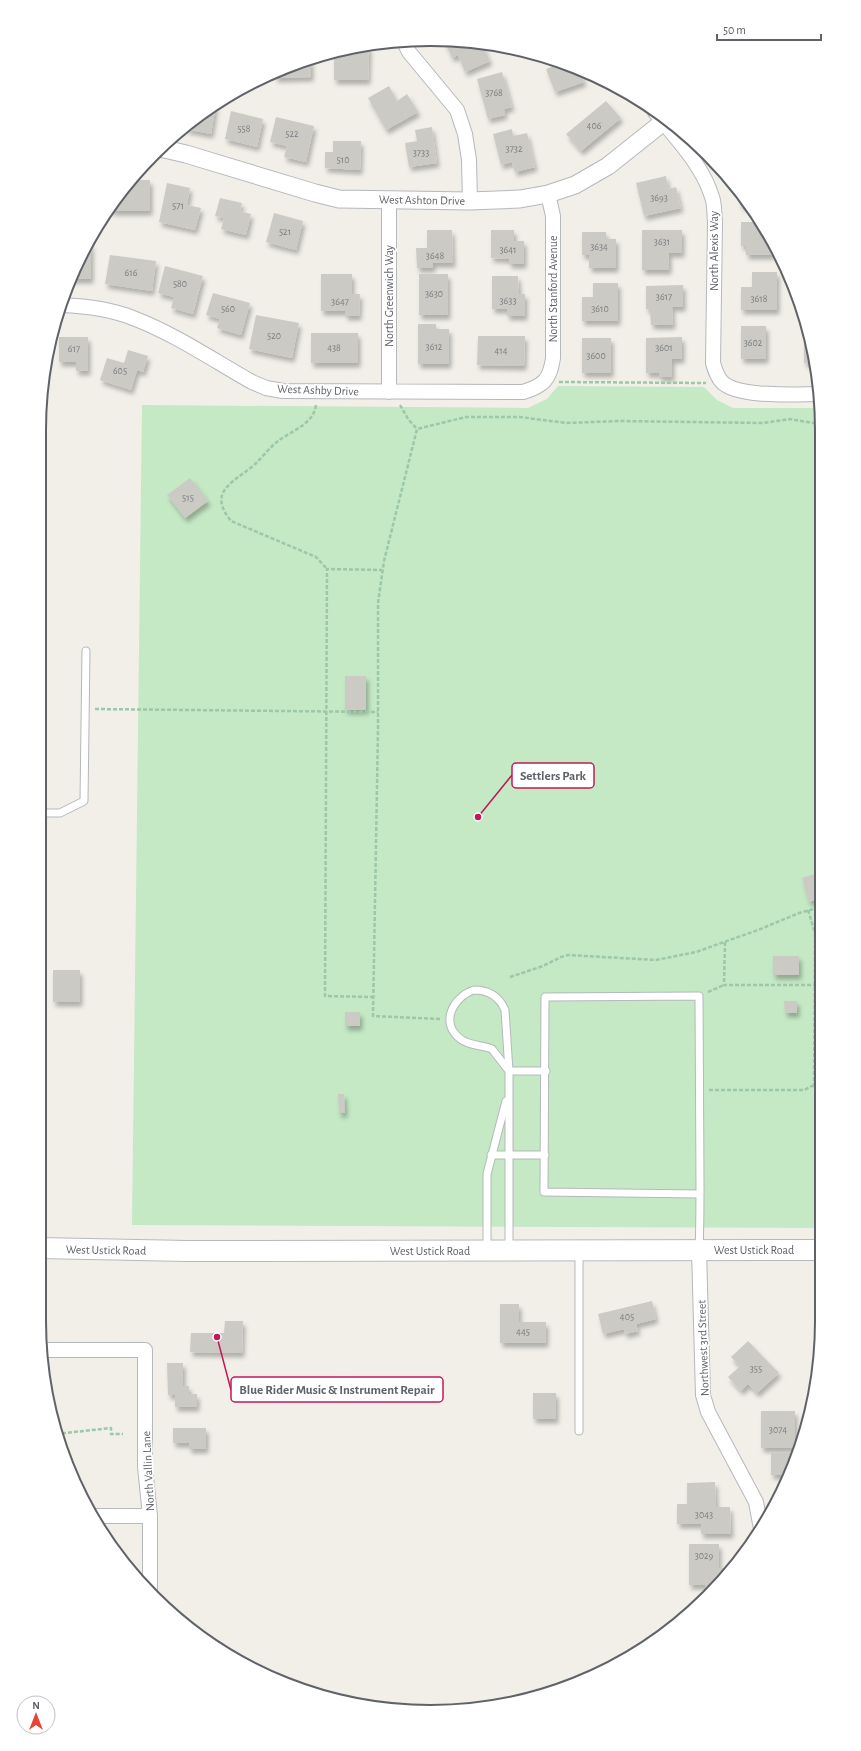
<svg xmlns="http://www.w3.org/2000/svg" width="861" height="1751" font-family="'Alegreya Sans',sans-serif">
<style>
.commercial{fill:#fef7e0}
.green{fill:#c5e8c5}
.building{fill:#cccac5;filter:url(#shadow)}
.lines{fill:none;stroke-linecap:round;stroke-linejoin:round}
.service-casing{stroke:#b5b8bc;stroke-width:9}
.minor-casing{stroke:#b5b8bc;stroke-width:16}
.tertiary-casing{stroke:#b5b8bc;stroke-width:19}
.secondary-casing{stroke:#b6babf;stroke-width:22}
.path{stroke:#9cc7a9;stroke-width:2.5;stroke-dasharray:4 2;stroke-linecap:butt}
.service{stroke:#fff;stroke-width:7}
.minor{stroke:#fff;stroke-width:14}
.tertiary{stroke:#fff;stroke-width:17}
.secondary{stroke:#fff;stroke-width:20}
.labels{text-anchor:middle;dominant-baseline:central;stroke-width:3.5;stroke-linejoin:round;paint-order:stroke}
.number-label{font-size:10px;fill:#7a7d7f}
.street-label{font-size:12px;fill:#5f6368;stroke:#fff}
.rim{fill:none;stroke:#5f6368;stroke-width:2}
.leader{fill:none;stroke:#c2185b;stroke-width:1.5}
.callout-dot{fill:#c2185b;stroke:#fff;stroke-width:1.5}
.callout{fill:#fff;stroke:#c2185b;stroke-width:1.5}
.callout-label{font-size:13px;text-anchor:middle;font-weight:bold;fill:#5f6368}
</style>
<defs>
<filter id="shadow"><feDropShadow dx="2.5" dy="4.5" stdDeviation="2" flood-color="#0004"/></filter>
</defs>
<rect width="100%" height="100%" fill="#f1efe8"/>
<path class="commercial" d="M39,964L46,969V1218H39Z"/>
<path class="green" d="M558,386L704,387L717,400L733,408H819L822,1228L132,1225L142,405L528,408L547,399Z"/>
<path class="building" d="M444,40L482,44L490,61L465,72L458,55L452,58Z
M354,46L369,47L368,80H334V53Z
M311,60V77L275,78V72L281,69Z
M554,61L579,68L584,82L555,92L546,69L556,65Z
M502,72L512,107L504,109L505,115L488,119L477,79Z
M389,86L397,101L407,94L418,112L386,130L368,98Z
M606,101L621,118L581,151L566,134Z
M216,103L211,134L185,129V128Z
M231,111L263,119L257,147L225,139Z
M276,117L314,126L306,162L284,157L287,146L270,142Z
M432,127L437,163L409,167L405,143L417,141L415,130Z
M512,129L513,136L527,133L535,167L515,172L512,162L501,165L493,134Z
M333,141H361L360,170L325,168V152H333Z
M666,176L668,189L676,187L681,208L644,216L636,183Z
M132,180H150V211H110V207Z
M167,183L190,188L187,205L201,208L195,230L159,222Z
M736,187L741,192L748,204L741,206Z
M220,198L242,203L240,211L251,214L246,235L221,229L224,218L215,216Z
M274,213L303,221L296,250L266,242Z
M741,222H758L772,245V255H746V246H741Z
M427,230H452L453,263H433V268H417L416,248H427Z
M491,230H514V241H524V264H509V259L491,258Z
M642,230H682V253H669V270H642Z
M582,232H606V239H616V268H589V255H582Z
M89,243H91V279H70Z
M110,255L156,261L152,291L105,284Z
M165,266L203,276L193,314L171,308L174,297L158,293Z
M752,272H777V310H741V287H752Z
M321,274H352V294H360L359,316H345V311H321Z
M419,274H448V315H419Z
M492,276H518L519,294H525V316H507V309H492Z
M593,283H618V321H582V297H593Z
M683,285V307H672L673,325H651L650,309H646V286Z
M213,293L250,303L241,335L217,328L220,319L206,315Z
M256,315L299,323L292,358L249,349Z
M418,324H436V329H449V364H418Z
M741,326H766V359H741Z
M804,326L814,363H804Z
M311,333H358V363H311Z
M478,336H525L524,366L477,365Z
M59,337H88V371H76V362H59Z
M682,337V359H672V377H659V373H646V338Z
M582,338H611V373H582Z
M128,350L148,356L143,372L137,370L131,390L100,380L107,358L124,363Z
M190,478L208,501L185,518L167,495Z
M345,676H366V710H345Z
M820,872V898L809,902L802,878Z
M773,956H799V975H773Z
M53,970H80V1002H53Z
M784,1001H797V1013H785Z
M345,1012H360V1026H345Z
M338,1094H344L345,1113H339Z
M652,1301L656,1319L636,1324L638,1331L625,1334L624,1329L603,1334L598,1314Z
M500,1304H519V1322H546V1343H500Z
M225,1321H243L242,1353L190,1352L191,1333H224Z
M748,1341L779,1373L757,1393L748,1384L741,1391L728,1377L740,1366L731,1357Z
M167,1363H183V1386H189V1394H197V1407H175V1395H168Z
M533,1393H556V1419H533Z
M761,1411H795V1448H761Z
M173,1428H206V1449H189V1443H173Z
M771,1453H798L790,1475H771Z
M715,1482L716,1507H730L731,1534H701V1524H677V1504H687V1483Z
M689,1544H719V1568H729V1571L713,1591H705V1585H689Z
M687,1607H696L687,1616Z"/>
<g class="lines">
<g class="service-casing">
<path id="service" d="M39,813H60L84,801L86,651
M474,990C489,990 499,996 505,1010L509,1071L492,1049C482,1045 471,1046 462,1040C439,1025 452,997 474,990Z
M491,1155H545
M699,1249C700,1228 700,1207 700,1185L699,996L545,997L544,1192L700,1194
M487,1250V1174L506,1101
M509,1250V1071H546
M579,1431V1251"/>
</g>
<g class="minor-casing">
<path id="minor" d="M404,42L409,52L457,110L465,134L469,160L470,201
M655,112C676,139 702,164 712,197C715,205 714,214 715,222L713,363C715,370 717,377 722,382C738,398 796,394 819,394
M389,200V392
M61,305C85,306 111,309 133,318C175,334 213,360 252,382L266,388L283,391L523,392C543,386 550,380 553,358V216L548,194
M699,1250L703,1395L708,1412L756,1502L761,1529
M42,1350H145V1467L150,1516V1591
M91,1516H150"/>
</g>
<g class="tertiary-casing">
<path id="tertiary" d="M160,148L186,154L315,193L339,199L470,201L520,199L548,194L575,185L608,166L667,119"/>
</g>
<g class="secondary-casing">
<path id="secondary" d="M39,1248L187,1251L822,1250"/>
</g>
<path class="path" d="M559,382L706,383
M316,405C314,424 291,431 278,441C269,448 262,458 254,465C233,483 207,491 231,521L316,557L327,569
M400,405L408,419L417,429
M95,709L378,712
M808,910L815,933L814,1086
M814,941L821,938
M725,942L724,985H814
M510,977L543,966L561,957L568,955L656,960L696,952L758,930L799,913L821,907
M708,992L724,985
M374,997L325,996L327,569L382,570
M440,1019L373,1016L378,729V603L384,561L417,429L466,417H520L567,423L619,421L763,423L790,419L819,424
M709,1090H804L812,1086H821
M56,1434L111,1428V1434H123"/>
<use href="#service" class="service"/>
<use href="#minor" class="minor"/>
<use href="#tertiary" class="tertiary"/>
<use href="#secondary" class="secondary"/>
</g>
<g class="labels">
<g class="number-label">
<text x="494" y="93">3768</text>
<text x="594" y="126">406</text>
<text x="244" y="129">558</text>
<text x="292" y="134">522</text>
<text x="514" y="149">3732</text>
<text x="421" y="153">3733</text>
<text x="343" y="160">510</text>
<text x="659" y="198">3693</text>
<text x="178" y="206">571</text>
<text x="285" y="232">521</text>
<text x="662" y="242">3631</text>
<text x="599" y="247">3634</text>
<text x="508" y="250">3641</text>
<text x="435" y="256">3648</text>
<text x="131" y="273">616</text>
<text x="180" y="284">580</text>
<text x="434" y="294">3630</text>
<text x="664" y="297">3617</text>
<text x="759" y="299">3618</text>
<text x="508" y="301">3633</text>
<text x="340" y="302">3647</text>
<text x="228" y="309">560</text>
<text x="600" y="309">3610</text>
<text x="274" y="336">520</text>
<text x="753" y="343">3602</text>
<text x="434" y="347">3612</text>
<text x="334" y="348">438</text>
<text x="664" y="348">3601</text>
<text x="74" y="349">617</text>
<text x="501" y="351">414</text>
<text x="596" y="356">3600</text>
<text x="120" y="371">605</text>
<text x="188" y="498">515</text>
<text x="627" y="1317">405</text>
<text x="523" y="1332">445</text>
<text x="756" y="1369">355</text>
<text x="778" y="1430">3074</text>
<text x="704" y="1515">3043</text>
<text x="704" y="1556">3029</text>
</g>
<g class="street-label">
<text transform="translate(422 200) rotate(1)">West Ashton Drive</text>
<text transform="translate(714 251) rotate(-90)">North Alexis Way</text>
<text transform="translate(553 289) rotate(-90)">North Stanford Avenue</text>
<text transform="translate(389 296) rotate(-90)">North Greenwich Way</text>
<text transform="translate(318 390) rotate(2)">West Ashby Drive</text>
<text transform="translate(106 1250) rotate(1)">West Ustick Road</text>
<text x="754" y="1250">West Ustick Road</text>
<text x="430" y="1251">West Ustick Road</text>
<text transform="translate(703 1348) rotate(-92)">Northwest 3rd Street</text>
<text transform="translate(148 1471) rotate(-93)">North Vallin Lane</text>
</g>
</g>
<path d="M0 0H861V1751H0ZM430 46H431A384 384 0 0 1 815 430V1321A384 384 0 0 1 431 1705H430A384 384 0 0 1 46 1321V430A384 384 0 0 1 430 46Z" fill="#fff" fill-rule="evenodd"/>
<path class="rim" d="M430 46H431A384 384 0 0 1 815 430V1321A384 384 0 0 1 431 1705H430A384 384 0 0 1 46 1321V430A384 384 0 0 1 430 46Z"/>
<path class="leader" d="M478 817L512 775M217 1337L231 1390"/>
<g class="callout-dot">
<circle cx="478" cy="817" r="4"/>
<circle cx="217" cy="1337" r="4"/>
</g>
<g class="callout">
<rect x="512" y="763" width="82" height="25" rx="4"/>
<rect x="231" y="1377" width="212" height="25" rx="4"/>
</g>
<g class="callout-label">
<text x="553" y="780">Settlers Park</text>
<text x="337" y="1394">Blue Rider Music &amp; Instrument Repair</text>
</g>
<g transform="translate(36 1715)"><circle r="19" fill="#ffffff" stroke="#bfc1c3"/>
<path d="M0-3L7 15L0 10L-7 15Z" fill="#ea4335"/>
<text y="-6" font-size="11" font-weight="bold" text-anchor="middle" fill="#5f6368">N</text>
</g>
<path d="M717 34v6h104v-6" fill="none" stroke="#5f6368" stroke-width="2"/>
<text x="723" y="34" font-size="12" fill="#5f6368" stroke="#ffffff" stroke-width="3" paint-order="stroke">50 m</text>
</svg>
